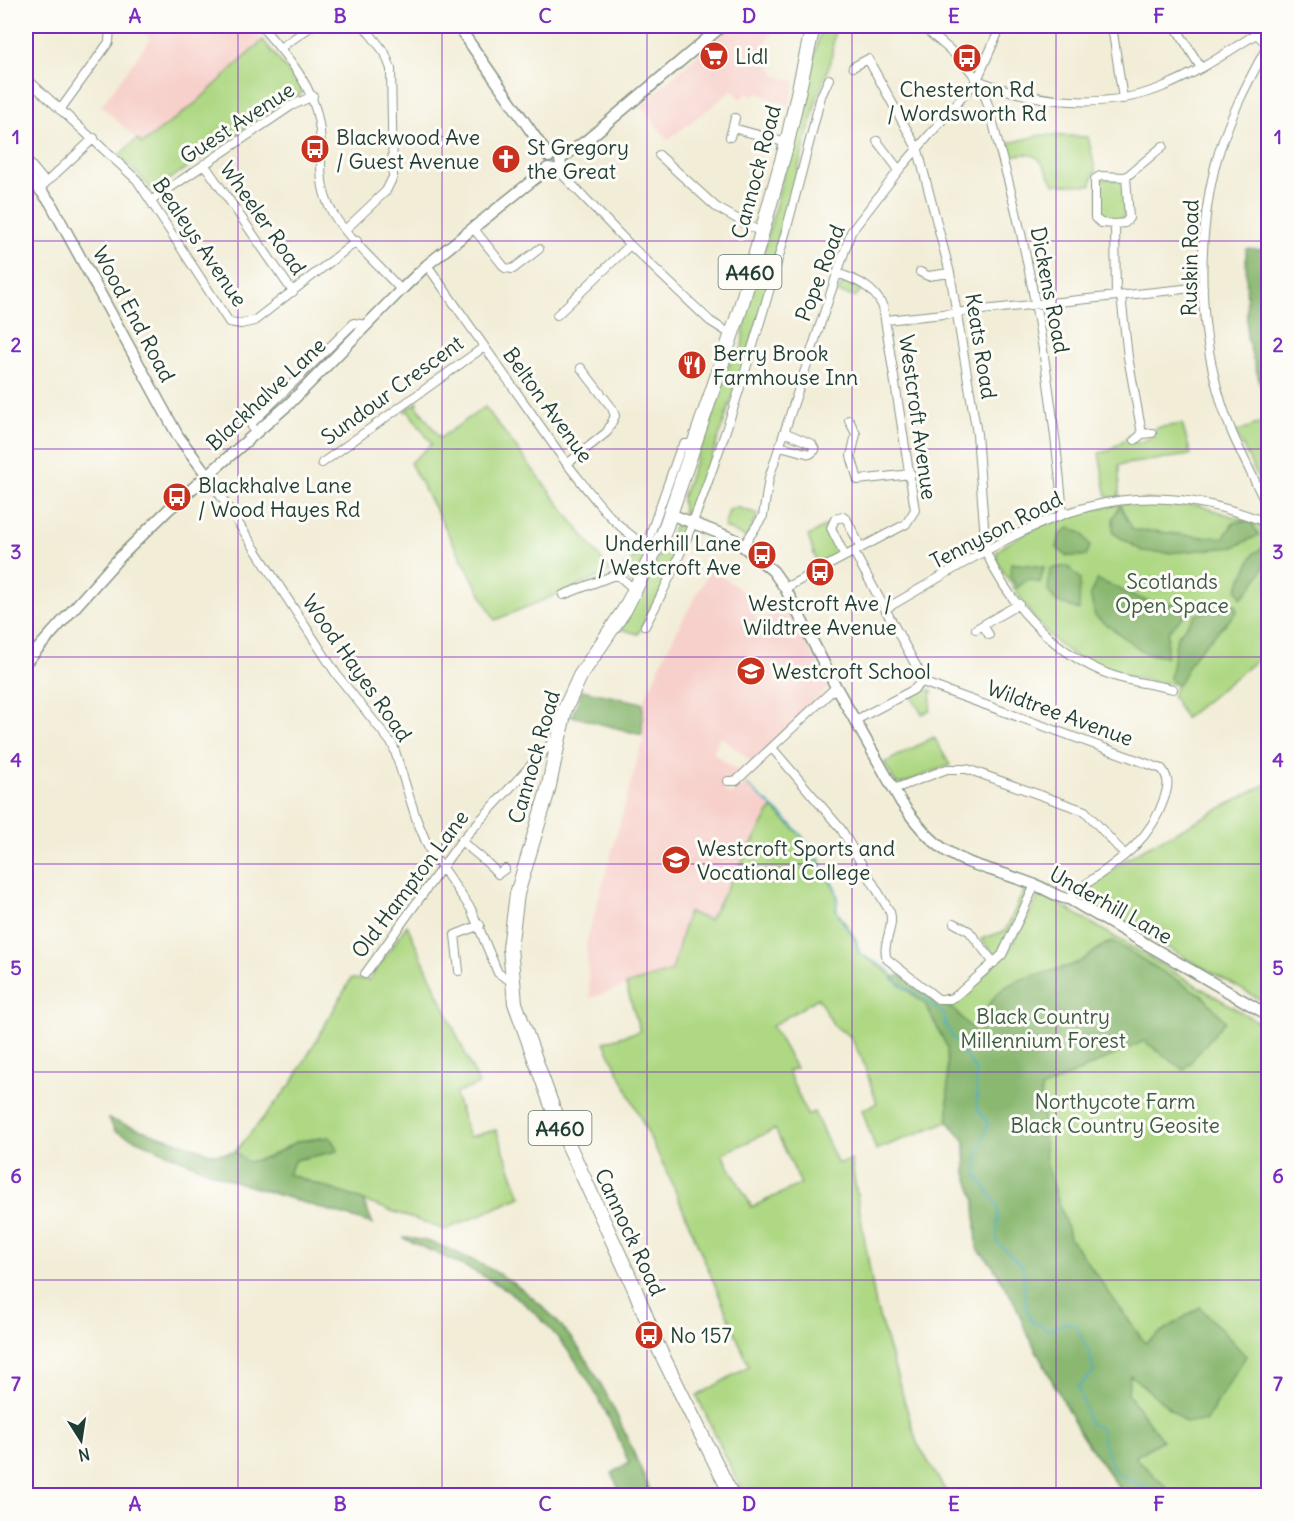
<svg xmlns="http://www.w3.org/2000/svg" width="1294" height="1521" font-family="Delius,sans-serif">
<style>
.built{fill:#f7d0cb}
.green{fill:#aed883;stroke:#668a5c;stroke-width:1.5;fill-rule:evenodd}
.forest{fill:#8ab871;stroke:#547a52;stroke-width:1.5}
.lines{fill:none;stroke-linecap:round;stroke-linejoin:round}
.stream{stroke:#47aec6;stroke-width:1.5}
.street-casing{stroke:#889586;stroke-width:10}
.secondary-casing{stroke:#889586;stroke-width:13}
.highway-casing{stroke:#889586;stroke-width:16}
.street{stroke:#fff;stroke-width:8}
.secondary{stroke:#fff;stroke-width:10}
.highway{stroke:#fff;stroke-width:14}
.grid{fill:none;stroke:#7b2cbf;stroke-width:1.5;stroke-opacity:0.55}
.labels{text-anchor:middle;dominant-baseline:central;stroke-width:6;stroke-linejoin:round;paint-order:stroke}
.shield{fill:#fdfcf7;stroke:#62766e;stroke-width:1.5}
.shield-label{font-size:20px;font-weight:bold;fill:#1f3d34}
.poi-label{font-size:21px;fill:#1f3d34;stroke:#fdfcf7;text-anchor:start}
.street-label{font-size:21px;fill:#1f3d34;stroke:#fdfcf7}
.park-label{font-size:21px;fill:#3c5c44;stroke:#fdfcf7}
.neatline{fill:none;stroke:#7b2cbf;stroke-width:2}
.grid-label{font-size:20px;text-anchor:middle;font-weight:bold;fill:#7b2cbf}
</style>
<rect width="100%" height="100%" fill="#fdfcf7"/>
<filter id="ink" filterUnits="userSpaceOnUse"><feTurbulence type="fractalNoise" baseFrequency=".0167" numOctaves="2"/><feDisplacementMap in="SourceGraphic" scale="12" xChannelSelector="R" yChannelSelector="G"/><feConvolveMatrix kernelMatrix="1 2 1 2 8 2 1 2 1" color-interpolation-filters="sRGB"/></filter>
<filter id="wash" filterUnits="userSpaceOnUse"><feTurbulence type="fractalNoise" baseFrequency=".008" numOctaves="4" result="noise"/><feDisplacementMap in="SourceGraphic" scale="24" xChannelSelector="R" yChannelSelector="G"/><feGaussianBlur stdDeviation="1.35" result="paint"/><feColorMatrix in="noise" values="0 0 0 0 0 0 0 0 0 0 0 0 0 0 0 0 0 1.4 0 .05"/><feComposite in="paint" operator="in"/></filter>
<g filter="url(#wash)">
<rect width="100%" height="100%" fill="#f2edd7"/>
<path class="built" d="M129,26H250L263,40L197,102L142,144L101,106L151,38Z
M730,26H777L762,48L776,76L796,81L789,106L758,93L752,97L748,93L740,99L733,90L668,140L641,106Z
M711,568L749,596L757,621L789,607L829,687L753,763L720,736L713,753L740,773L724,791L731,795L747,784L772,808L708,920L687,913L672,971L590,998L586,943L643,740V703L669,645Z"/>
<path class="green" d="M822,26H835L831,61L818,95L756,327L692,516L683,512L682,498L730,363L742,349L745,314L763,254Z
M263,40L302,89L300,96L284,103L153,190L119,155L137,139L142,144L197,102Z
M1042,135L1088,137L1096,173L1093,174L1091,185L1054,184C1039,157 1038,149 1007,157L1004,144Z
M1100,179L1124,180L1125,215L1119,221L1100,218L1098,181Z
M845,281L862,289L855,297L837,292Z
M418,402L417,406L440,438L485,407L611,572L495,620L410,463L432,444L409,412L404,411Z
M1268,420V499L1236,432Z
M1182,424L1191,455L1119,465V497H1107L1099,453L1108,451L1135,432L1131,440L1137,443L1153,437L1155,428Z
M1146,500L1198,505L1268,528V651L1185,718L1172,695L1177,685C1135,679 1086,671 1054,640C1030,618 1015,588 997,562V551C1039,519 1094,507 1146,500Z
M736,507L758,514L746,538L724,527L729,510Z
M676,524L685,526L688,530L672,570L638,634L621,629Z
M829,524C828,536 839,544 838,556L818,566L808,536Z
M643,551L646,552L634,585L618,572Z
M923,690H932L930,711L922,714L911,696Z
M934,737L950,765L901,784L896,783L884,763Z
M1268,783V1004L1074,895L1138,852Z
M772,808L803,837L810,852L820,860L826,876L835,888L838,897L836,910L856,939L859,953L894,976L892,978L950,1008L1008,951L1041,893L1268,1028V1495H1124L1079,1431L1027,1333L1015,1303L993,1266L977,1248L975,1199L966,1173L965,1141L948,1121L876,1150L862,1110L877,1103L862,1059L850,1036L834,1026L818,998L772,1026L796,1068L788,1071L807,1115L814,1112L838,1164L851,1160L876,1306L917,1443L948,1495H744L697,1396L749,1366L671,1181L604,1042L640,1031L626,985L672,971L688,912L709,920ZM775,1129L801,1184L752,1207L722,1154Z
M1025,889L1028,896L998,953L993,954L981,939L1005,931Z
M407,925L479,1084L455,1094L469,1137L496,1130L521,1197L445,1230L288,1174L295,1160L338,1151L330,1137L298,1141L269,1157L248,1163L235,1152L292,1083L351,979L369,980Z"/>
<path class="forest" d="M1246,249L1268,250V274L1262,289V318L1268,367V410L1247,338Z
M1120,505L1133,530C1164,530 1194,539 1224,537L1234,522L1250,521L1259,535L1234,547L1168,553L1142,551L1113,533V518Z
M1070,527L1083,534L1090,546L1086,556H1067L1057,548L1060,535Z
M1267,546C1271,563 1253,587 1241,598L1237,589L1254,553Z
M1011,563L1044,567L1040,583L1028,579L1017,588L1010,576Z
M1067,566L1080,578L1079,610L1056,601L1048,591L1050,569Z
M1097,580C1131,591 1146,610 1185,602L1191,608L1168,632L1166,657L1145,653L1095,616L1090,594Z
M1230,603L1236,605L1237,612L1195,655L1178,685L1170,679L1177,636L1196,615Z
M582,690L643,703L642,735L572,716Z
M1112,941L1203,996L1225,1021L1184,1070L1144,1041L1041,1089L1046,1162L1070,1238L1145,1343L1200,1307L1246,1356L1205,1422H1186L1130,1375L1128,1394L1162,1440L1135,1457L1174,1495H1124L1079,1431L1027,1333L1015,1303L993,1266L977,1248L975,1199L966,1173L965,1141L948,1121L947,1047L925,1004L892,978L901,975L936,1001L954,1010L982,1039L979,1034C990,975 1024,981 1072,965C1088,960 1097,947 1112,941Z
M109,1119L214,1154L235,1152L248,1162L269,1157L298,1141L330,1137L338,1151L295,1160L288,1174L363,1200L373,1224L230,1180L115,1131Z
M403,1238C429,1239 445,1247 468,1258C577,1306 608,1394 652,1495H621L612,1473L629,1463C600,1393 559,1318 490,1280C463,1264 432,1252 403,1238Z"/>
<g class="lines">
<path class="stream" d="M746,784C764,801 789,818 803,838C815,854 825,870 835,887C840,896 834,905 838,914C845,930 856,934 859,953C878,965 888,964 900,986L909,989L944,1014L945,1025L976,1071L977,1108L988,1123L978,1154L977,1175L998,1206L997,1242L1023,1267L1026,1307L1031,1321L1049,1330L1065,1323L1075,1324L1089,1352L1094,1372L1078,1387L1089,1423L1101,1429C1104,1450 1108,1454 1115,1473L1146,1487L1152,1496"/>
</g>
</g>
<g filter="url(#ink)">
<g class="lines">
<g class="street-casing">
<path id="street" d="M261,26C286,55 313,84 319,124C324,152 316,178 329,206C342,234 379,265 401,290
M922,26C940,42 964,59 977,80C990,101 994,130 1001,154C1034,271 1052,391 1063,513
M1112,26L1123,99
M1175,26L1201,68
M1248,26L1268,45
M1268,45C1247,83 1226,124 1215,166C1194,252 1199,353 1233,435C1244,460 1257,484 1268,509
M280,48L312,26
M853,67L868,59L918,150L950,273L977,434L986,552C1009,605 1056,655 1111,675C1130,682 1153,684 1173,689
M26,78L137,180L229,322L241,324L254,321L357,241
M977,80C1035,103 1106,111 1165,86C1197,73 1226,53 1256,34
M60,110L109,42L110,26
M733,128L787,143
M730,137L735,118
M394,141L441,142
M877,141L899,170
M659,155L716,207L762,233
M26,159L45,182
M204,164L293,292
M558,170L630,245L710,321L732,335
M39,189L94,138
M152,200L291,106L313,96
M1115,224L1125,223L1129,218L1126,177
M474,229L505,268L513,269L539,249
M345,230L386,191L393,177L391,69L385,53L364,26
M427,265L567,464C593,496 618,534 656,550
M920,272L928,276L950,273
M1116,296L1115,224L1101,223L1095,218V179L1100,176L1126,177L1163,146
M1121,296L1128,357L1142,434L1135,440
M557,315L630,245
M886,320L1203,287
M849,420L856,434L851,456L858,480L911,474
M1142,434L1152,433
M255,435L251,424L354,323L366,325
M780,446L810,454L815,450L812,444L784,432
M322,463L484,347
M567,464L607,432L615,416L612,408L581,368
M207,475L337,675L393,745L416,818L429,849L471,909L498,973L511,981
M744,545L763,516L769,478L851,232L899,170L977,80L1001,26
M646,546L680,450L684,444H695
M854,552L920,673L922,682
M845,556L831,528L835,519L843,517L847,520L861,548
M785,588L906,524L915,510L883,307C874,287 857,280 837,273
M563,595L612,576H619L636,591
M885,609C1021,532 1107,459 1268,523
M983,625L989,635
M645,626C678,567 700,505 722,442C761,328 792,213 821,96L829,79
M976,629L1019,604
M922,682L1162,769C1170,780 1168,787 1164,799C1149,845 1112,865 1075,892L1069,899
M854,721L913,690L922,682
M772,748L841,829L890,912C895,928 881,944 887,959L938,999H950L957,995L1002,955L1035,885
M728,781H736L836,687
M894,789L947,769H967L1085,811L1125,855
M461,841C474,852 487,861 498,874L505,869
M954,923L969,931L994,963
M459,971L455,935L480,925
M365,974L461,841L557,737"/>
</g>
<g class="secondary-casing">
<path id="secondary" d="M458,26L549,157
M560,159L587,140L722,26
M548,168L558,170L561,166L560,159
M26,173L50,202L178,436L207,475
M670,514L734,539L773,571L785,588L836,687L901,802C946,868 968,859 1035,885C1047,889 1057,898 1069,899L1268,1015
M26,662L119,558L169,509L290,403L401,290L427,265L548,168"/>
</g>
<g class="highway-casing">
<path id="highway" d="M732,1496L658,1347L634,1287L557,1120L515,1003L510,948L517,894L548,790L565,709L580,676L625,609L664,532L740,310L787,143L813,26"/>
</g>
<use href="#street" class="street"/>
<use href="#secondary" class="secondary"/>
<use href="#highway" class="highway"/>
</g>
</g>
<path class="grid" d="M238,26V1496M442,26V1496M647,26V1496M852,26V1496M1056,26V1496M26,241H1268M26,449H1268M26,657H1268M26,864H1268M26,1072H1268M26,1280H1268"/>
<defs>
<g id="supermarket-disc" transform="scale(1.5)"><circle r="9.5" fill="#c8321e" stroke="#fdfcf7"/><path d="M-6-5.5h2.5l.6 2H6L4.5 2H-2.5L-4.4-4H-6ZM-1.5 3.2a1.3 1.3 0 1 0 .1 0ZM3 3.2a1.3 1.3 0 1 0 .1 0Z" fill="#fff"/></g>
<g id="bus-disc" transform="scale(1.5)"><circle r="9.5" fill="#c8321e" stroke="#fdfcf7"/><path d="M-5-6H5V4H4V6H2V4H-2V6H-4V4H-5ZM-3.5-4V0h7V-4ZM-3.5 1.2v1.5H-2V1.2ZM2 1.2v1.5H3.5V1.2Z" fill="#fff"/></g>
<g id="church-disc" transform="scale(1.5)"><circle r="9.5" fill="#c8321e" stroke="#fdfcf7"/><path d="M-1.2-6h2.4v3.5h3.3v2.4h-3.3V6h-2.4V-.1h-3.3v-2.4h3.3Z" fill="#fff"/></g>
<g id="restaurant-disc" transform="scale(1.5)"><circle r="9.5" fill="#c8321e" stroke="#fdfcf7"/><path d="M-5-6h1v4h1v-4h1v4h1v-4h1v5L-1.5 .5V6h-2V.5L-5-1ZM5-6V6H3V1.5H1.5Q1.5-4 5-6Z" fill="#fff"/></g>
<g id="school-disc" transform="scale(1.5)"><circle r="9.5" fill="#c8321e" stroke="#fdfcf7"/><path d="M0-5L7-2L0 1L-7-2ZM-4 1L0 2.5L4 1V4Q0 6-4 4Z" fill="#fff"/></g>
</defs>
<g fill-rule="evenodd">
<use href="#supermarket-disc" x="714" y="56"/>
<use href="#bus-disc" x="967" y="58"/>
<use href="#bus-disc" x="315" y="149"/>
<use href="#church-disc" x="506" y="159"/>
<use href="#restaurant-disc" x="692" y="365"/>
<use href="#bus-disc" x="177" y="497"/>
<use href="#bus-disc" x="762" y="555"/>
<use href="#bus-disc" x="820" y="572"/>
<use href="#school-disc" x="751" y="671"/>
<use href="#school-disc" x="676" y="860"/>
<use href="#bus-disc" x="649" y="1335"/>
</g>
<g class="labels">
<g class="shield">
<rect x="718.5" y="255" width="63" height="34" rx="4.5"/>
<rect x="528.5" y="1111" width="63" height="34" rx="4.5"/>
</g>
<g class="shield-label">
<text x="750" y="272">A460</text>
<text x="560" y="1128">A460</text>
</g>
<g class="poi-label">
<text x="735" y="56">Lidl</text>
<text x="967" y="89" text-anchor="middle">Chesterton Rd<tspan x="967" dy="24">/ Wordsworth Rd</tspan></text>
<text x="336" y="137">Blackwood Ave<tspan x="336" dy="24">/ Guest Avenue</tspan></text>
<text x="527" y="147">St Gregory<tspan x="527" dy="24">the Great</tspan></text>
<text x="713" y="353">Berry Brook<tspan x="713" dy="24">Farmhouse Inn</tspan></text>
<text x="198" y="485">Blackhalve Lane<tspan x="198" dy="24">/ Wood Hayes Rd</tspan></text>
<text x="741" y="543" text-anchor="end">Underhill Lane<tspan x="741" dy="24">/ Westcroft Ave</tspan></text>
<text x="820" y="603" text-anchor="middle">Westcroft Ave /<tspan x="820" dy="24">Wildtree Avenue</tspan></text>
<text x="772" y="671">Westcroft School</text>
<text x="697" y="848">Westcroft Sports and<tspan x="697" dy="24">Vocational College</tspan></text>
<text x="670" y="1335">No 157</text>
</g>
<g class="street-label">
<text transform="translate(237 123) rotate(-33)">Guest Avenue</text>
<text transform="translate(756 172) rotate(-75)">Cannock Road</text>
<text transform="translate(263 218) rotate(55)">Wheeler Road</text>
<text transform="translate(200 242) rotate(56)">Bealeys Avenue</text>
<text transform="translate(1190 258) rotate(-89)">Ruskin Road</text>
<text transform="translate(820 273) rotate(-69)">Pope Road</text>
<text transform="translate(1050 290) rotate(79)">Dickens Road</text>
<text transform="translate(134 314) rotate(62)">Wood End Road</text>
<text transform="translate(981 346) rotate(81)">Keats Road</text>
<text transform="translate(392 390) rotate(-36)">Sundour Crescent</text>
<text transform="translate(266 394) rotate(-43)">Blackhalve Lane</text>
<text transform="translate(548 405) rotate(54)">Belton Avenue</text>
<text transform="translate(918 417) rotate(82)">Westcroft Avenue</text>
<text transform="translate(996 530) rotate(-27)">Tennyson Road</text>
<text transform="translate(357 668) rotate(55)">Wood Hayes Road</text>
<text transform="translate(1060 713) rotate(20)">Wildtree Avenue</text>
<text transform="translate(534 757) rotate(-74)">Cannock Road</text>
<text transform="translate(410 884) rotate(-53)">Old Hampton Lane</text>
<text transform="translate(1111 905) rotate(29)">Underhill Lane</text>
<text transform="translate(630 1232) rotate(65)">Cannock Road</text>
</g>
<g class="park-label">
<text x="1172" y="581">Scotlands<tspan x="1172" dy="24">Open Space</tspan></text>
<text x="1043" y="1016">Black Country<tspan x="1043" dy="24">Millennium Forest</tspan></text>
<text x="1115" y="1101">Northycote Farm<tspan x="1115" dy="24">Black Country Geosite</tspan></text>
</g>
</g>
<rect width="1294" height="1521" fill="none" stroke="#fdfcf7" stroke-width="66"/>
<g transform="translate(81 1440) rotate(168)" stroke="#fdfcf7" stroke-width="4.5" paint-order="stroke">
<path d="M0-4.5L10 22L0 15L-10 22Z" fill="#1f3d34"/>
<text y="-9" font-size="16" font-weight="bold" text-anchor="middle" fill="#1f3d34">N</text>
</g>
<rect x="33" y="33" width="1228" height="1455" class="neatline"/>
<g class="grid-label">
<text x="135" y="23">A</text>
<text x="340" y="23">B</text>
<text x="545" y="23">C</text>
<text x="749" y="23">D</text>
<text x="954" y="23">E</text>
<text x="1159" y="23">F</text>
<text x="16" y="144">1</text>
<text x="1278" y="144">1</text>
<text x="16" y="352">2</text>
<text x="1278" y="352">2</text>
<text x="16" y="559">3</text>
<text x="1278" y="559">3</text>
<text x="16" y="767">4</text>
<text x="1278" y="767">4</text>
<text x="16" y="975">5</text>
<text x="1278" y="975">5</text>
<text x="16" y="1183">6</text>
<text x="1278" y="1183">6</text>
<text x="16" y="1391">7</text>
<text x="1278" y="1391">7</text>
<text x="135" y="1511">A</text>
<text x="340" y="1511">B</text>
<text x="545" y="1511">C</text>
<text x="749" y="1511">D</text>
<text x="954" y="1511">E</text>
<text x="1159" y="1511">F</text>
</g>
</svg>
